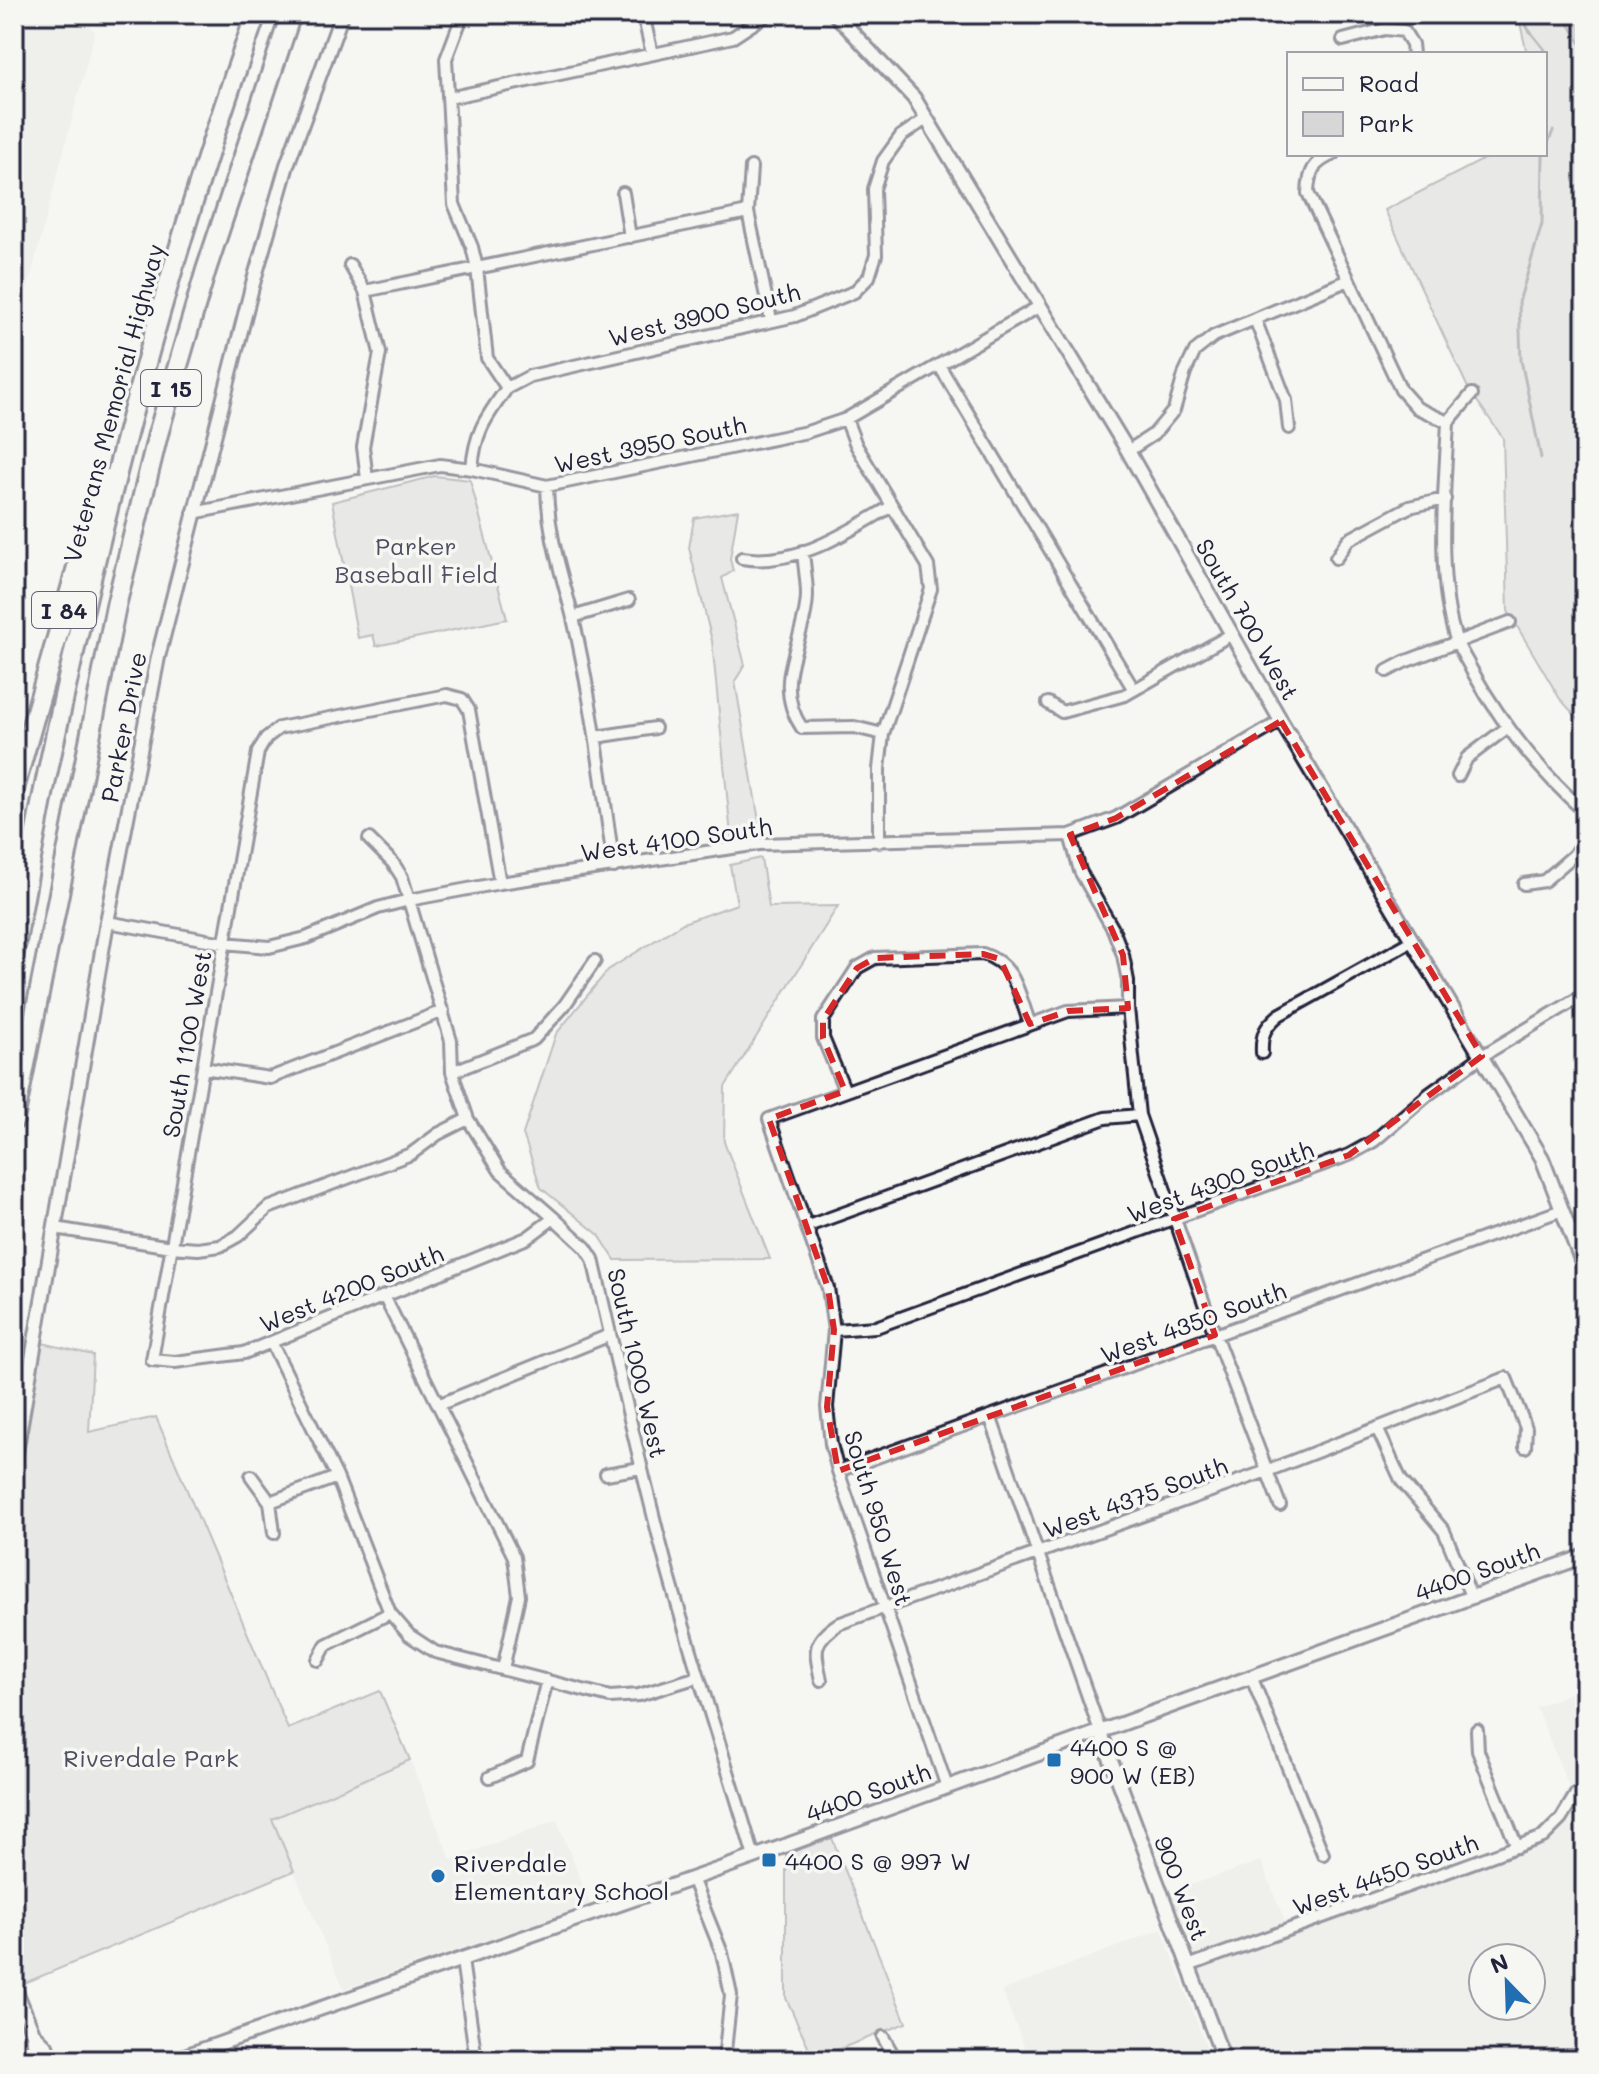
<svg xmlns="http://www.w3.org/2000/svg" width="1599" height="2074" font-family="Mali,sans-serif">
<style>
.built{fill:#e6e6e4;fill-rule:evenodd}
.green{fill:#d7d7d7;stroke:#7c7c89;stroke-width:2}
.water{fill:#adadb3;stroke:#757583;stroke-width:2}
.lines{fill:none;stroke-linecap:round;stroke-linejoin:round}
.stream{stroke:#757583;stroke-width:3}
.minor-casing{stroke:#22223b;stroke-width:16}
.tertiary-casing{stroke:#22223b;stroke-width:18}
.motorway-casing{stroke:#22223b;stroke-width:24}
.minor{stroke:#f6f6f2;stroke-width:10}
.tertiary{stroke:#f6f6f2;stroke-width:12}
.motorway{stroke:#f6f6f2;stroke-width:18}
.marked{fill:none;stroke:#d62828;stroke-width:6;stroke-dasharray:16 10;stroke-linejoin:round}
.poi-dot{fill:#1f6fb2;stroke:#f6f6f2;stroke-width:3}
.labels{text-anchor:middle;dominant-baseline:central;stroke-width:7;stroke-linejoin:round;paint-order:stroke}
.shield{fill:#f6f6f2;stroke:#626272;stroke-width:2}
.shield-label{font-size:22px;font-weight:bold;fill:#22223b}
.street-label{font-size:24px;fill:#22223b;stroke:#f6f6f2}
.park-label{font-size:24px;fill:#4f4f62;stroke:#f6f6f2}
.poi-label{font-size:24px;fill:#22223b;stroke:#f6f6f2;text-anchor:start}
</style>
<rect width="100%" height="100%" fill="#f6f6f2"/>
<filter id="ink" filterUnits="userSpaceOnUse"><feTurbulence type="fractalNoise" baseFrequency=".0125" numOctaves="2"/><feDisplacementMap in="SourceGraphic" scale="16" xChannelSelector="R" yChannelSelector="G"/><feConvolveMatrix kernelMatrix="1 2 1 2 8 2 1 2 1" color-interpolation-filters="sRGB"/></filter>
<g filter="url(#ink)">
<path class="built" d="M14,14H72L95,31L14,340Z
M1585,1687L1584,2060H1232L1167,1893L1261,1861L1287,1927L1545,1832L1569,1787L1536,1707ZM1483,1958H1531V2006H1483Z
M410,1760L451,1860L557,1820L590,1904L344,1989L272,1819Z
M1162,1929L1211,2060H1030L1002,1991Z"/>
<path class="green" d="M1518,14H1563L1585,51V726L1560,699L1508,611L1503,438L1468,388L1385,210L1494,154H1545V54H1527Z
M435,476L470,480L507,619L376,646L373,635L358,638L332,502Z
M738,510L730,559L733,571L722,578L745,665L735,681L761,833L731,836L712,641L689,548L694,518Z
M761,858L769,907L838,906L725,1087L724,1142L770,1259L615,1260L599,1235L541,1188L523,1134L556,1034L608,970L683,923L737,904L730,865Z
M34,1341L93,1355L89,1432L156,1417L288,1729L380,1691L410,1760L272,1819L294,1871L25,1983L14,1939V1480Z
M832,1838L906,2023L814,2059L786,1998V1854Z"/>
<path class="water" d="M1563,14H1585V51Z"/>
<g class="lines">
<path class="stream" d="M1521,14L1528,29L1545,50
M1545,150L1553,131
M1541,458L1521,360L1519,302L1542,224L1543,154"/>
<g class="minor-casing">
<path id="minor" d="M463,14L446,59L454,204L472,247L477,268L487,358L507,388C486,418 475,431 472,469
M643,14L652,54
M1343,40L1385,29L1404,31L1412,44L1413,54
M448,98L733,37L768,14
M1334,154C1313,162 1309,172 1308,193L1401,390L1417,408L1448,422
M751,167L748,212L771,320
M623,193L630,237
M350,265L365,291L380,353L363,447L367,479
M365,291L748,212
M1255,319L1286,400L1289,428
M939,365L1134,690
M507,388L530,376L795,316L854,292L869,277L876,255L874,189L883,161L901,136L926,119
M1472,394L1448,422C1445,485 1435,582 1457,642C1460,651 1467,660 1471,669C1501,723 1539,771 1585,812
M846,419L856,445L928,566L931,589L883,734L879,769V842
M1128,451L1154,434L1174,410L1185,372L1195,351L1214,336L1349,280
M547,486C548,537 561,570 573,618C592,700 602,784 614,867
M193,513L440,465L472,469L547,486L807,432L846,419L1040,306
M803,551C804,566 807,581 807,595C806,641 770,681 802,728L854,727L883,734
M742,558C797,567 847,532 892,506
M1336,558L1348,540L1409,507L1445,499
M573,617L629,600
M1387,671L1404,662L1510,622
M1048,703L1062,712L1125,695L1232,634
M596,737L655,728
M1458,776L1467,758L1508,727
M1070,835L1080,871L1113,929L1123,955L1128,981V1008L1139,1115L1215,1335L1280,1505
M369,839L393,863L402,877L451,1041L452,1072L468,1119L500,1171L554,1218L586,1248L593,1259C617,1364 640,1468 668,1572C695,1668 726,1762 754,1857
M500,883L469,710L462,699L447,695L279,728L266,738L258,752L152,1360L175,1362L244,1353L527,1238L554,1218
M1524,884L1544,881L1574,855L1585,838
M107,922L224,943L269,947L306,938L378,908L409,900L500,883L759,844L1070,835L1116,818L1281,721
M1262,1053C1261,1034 1265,1027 1279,1015L1412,941
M203,1068L270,1078L443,1011
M452,1072L534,1039L564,1006L595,961
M845,1091L823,1038V1020L857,968L875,958L983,954C1017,965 1018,994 1030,1024
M808,1226L1105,1118L1139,1115
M55,1228L171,1247L198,1249L220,1246L238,1236L268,1208L411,1154L438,1134L468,1119
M384,1296L514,1557L519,1596L503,1669
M834,1330L876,1327L1349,1155L1374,1141L1429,1094L1482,1056L1585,994
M271,1342L337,1477L390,1613L409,1635L435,1652L610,1697L639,1695L698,1677
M438,1405L610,1335
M990,1416L1100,1731
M1377,1428L1401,1480L1444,1531L1471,1596
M838,1471L1562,1210
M606,1474L641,1468
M251,1476L270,1502L274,1533
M270,1502L337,1477
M318,1660L326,1645L390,1613
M1251,1676L1323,1854
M821,1680C815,1651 811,1642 838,1624L1267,1471L1506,1378L1526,1428L1525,1447
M1477,1730L1478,1751L1517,1847
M490,1777L527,1761L547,1680
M947,1787L838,1471L831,1444L827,1407L834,1330L828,1288L769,1119L1068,1011L1128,1008
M692,1878L722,1953L731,1995L724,2060
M462,1960L476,2060
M1188,1966L1543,1837L1561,1819L1576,1794
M883,2037L896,2060"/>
</g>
<g class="tertiary-casing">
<path id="tertiary" d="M835,14L914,98L1128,451L1281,721L1542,1158L1585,1270
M14,1464L107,922L158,657L252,287L287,165L342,14
M1100,1731L1224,2060
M14,1986L33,2033L35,2051L41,2060
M33,2033L46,2046L51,2060
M162,2060L176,2059L754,1857L1585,1556"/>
</g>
<g class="motorway-casing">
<path id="motorway" d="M14,789L77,567L107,479
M14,952C26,889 36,825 50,761C104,508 168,258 256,14
M14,1120L116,606L158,434L206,270L291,14"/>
</g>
<use href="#minor" class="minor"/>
<use href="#tertiary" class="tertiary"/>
<use href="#motorway" class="motorway"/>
</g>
</g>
<path d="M0 0H1599V2074H0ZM1281,721L1482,1056L1349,1155L1174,1219L1215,1335L838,1471L827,1407L834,1330L828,1288L769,1119L845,1091L823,1038V1020L857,968L875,958L983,954L1000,959L1030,1024L1068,1011L1128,1008L1123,955L1070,835L1116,818Z" fill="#f6f6f2" fill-opacity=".55" fill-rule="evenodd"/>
<path class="marked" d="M1281,721L1482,1056L1349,1155L1174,1219L1215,1335L838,1471L827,1407L834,1330L828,1288L769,1119L845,1091L823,1038V1020L857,968L875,958L983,954L1000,959L1030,1024L1068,1011L1128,1008L1123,955L1070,835L1116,818Z"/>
<g class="poi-dot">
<rect x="1046" y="1752" width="16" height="16" rx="4"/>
<rect x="761" y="1852" width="16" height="16" rx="4"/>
<circle cx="438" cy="1876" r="8"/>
</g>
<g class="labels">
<g class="shield">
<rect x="141" y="370" width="60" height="36" rx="6"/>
<rect x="32" y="592" width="64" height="36" rx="6"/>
</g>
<g class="shield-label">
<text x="171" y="388">I 15</text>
<text x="64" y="610">I 84</text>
</g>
<g class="street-label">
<text transform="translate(704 314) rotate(-14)">West 3900 South</text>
<text transform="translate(113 403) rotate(-75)">Veterans Memorial Highway</text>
<text transform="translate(650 444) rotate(-12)">West 3950 South</text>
<text transform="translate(1248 619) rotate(60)">South 700 West</text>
<text transform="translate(123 727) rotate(-79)">Parker Drive</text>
<text transform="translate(676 839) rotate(-8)">West 4100 South</text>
<text transform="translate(186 1044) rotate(-80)">South 1100 West</text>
<text transform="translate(1220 1181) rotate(-20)">West 4300 South</text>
<text transform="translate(351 1288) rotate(-22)">West 4200 South</text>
<text transform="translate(1193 1322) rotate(-20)">West 4350 South</text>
<text transform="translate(638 1363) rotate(77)">South 1000 West</text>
<text transform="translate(1135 1497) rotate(-20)">West 4375 South</text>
<text transform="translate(879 1518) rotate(73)">South 950 West</text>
<text transform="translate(1477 1571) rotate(-20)">4400 South</text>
<text transform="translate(868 1792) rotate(-20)">4400 South</text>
<text transform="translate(1385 1874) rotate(-20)">West 4450 South</text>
<text transform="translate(1182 1888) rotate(69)">900 West</text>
</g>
<g class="park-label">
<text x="416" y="545">Parker<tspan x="416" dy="28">Baseball Field</tspan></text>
<text x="151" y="1757">Riverdale Park</text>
</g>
<g class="poi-label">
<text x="1070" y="1746">4400 S @<tspan x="1070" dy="28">900 W (EB)</tspan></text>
<text x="785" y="1860">4400 S @ 997 W</text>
<text x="454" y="1862">Riverdale<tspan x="454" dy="28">Elementary School</tspan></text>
</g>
</g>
<rect width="1599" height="2074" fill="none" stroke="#f6f6f2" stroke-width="48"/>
<rect x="24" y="24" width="1551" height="2026" fill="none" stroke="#22223b" stroke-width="3" filter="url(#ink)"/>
<rect x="1287" y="52" width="260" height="104" fill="#f6f6f2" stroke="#a1a1a9" stroke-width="2"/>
<rect x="1303" y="78" width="40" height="12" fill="#f6f6f2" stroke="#a1a1a9" stroke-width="2"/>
<text x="1359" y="92" font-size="24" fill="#22223b">Road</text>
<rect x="1303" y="112" width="40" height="24" fill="#d7d7d7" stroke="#a1a1a9" stroke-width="2"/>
<text x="1359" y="132" font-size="24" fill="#22223b">Park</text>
<g transform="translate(1507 1982) rotate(337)"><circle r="38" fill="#f6f6f2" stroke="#a1a1a9" stroke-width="2"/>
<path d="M0-6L14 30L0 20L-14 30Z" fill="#1f6fb2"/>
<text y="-12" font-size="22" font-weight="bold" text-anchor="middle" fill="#22223b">N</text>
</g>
</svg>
